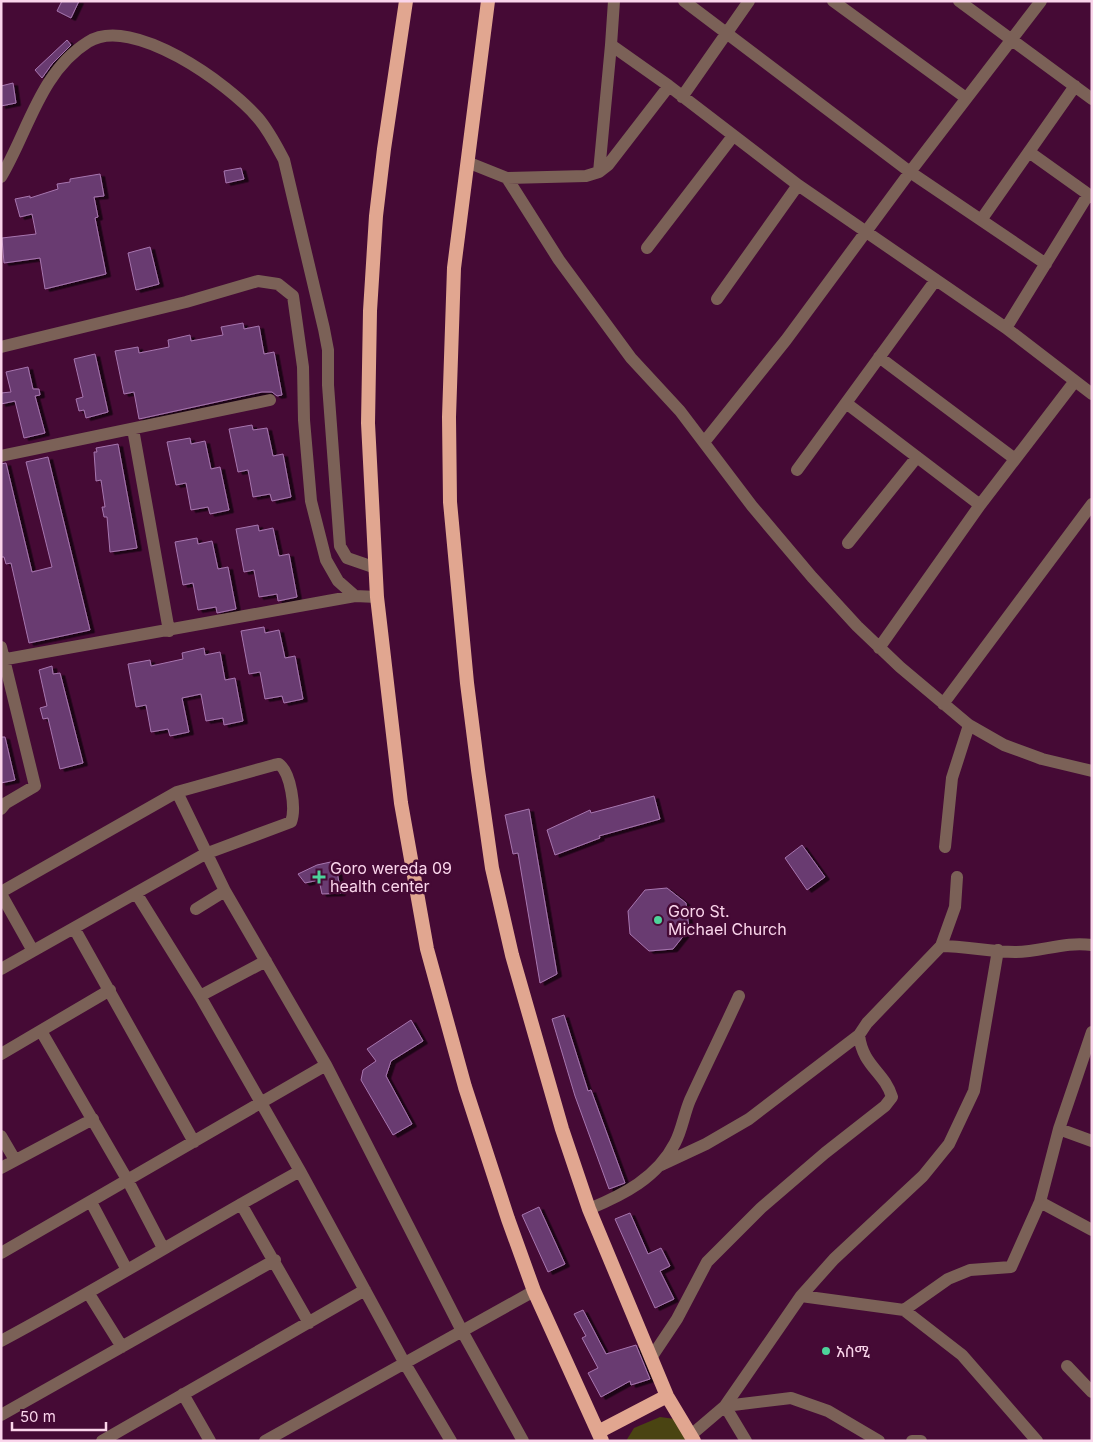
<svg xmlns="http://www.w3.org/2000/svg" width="1093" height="1442" font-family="Inter,'Noto Sans Ethiopic',sans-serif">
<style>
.green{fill:#4a4412}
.building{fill:#693b71;stroke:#a776af;filter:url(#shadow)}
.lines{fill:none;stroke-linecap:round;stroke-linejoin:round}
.minor{stroke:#7b6157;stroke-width:12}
.trunk{stroke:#e1a690;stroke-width:14}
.poi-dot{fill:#4dd39a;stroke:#450a35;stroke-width:2}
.labels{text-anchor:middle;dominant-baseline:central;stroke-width:5;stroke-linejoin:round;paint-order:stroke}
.poi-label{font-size:16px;fill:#fad5eb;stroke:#450a35;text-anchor:start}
</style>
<defs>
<filter id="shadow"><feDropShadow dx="4.5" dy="2.5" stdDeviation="0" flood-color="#0009"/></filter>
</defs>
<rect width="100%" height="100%" fill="#450a35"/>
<path class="green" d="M660,1417L675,1419L689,1441H626L634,1428Z"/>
<path class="building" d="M62,1H79L71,18L57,11Z
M67,40L71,45L52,64L42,78L35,70Z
M13,83L16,103L1,106V86Z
M241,168L244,179L226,183L224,171Z
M100,174L104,196L94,197L98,217L95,218L106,274L45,289L40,258L4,263L2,238L36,234L32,214L20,217L15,199L30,196V198L58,189L57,184L70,182V179Z
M150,247L159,284L136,290L128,253Z
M243,323L244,329L259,326L264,354L274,352L282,395L277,396L272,392H262L139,419L134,392L124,394L115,351L138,347L139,353L169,347L168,340L190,335L191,341L223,335L221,327Z
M95,354L108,412L86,418L84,410L79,411L76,399L83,397L74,359Z
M28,367L33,389H39L40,395L35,396L45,433L24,438L15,401L1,404V393L11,392L6,372Z
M252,425L253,430L267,428L273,456L283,454L291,497L272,501L270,494L253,497L248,470L238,472L229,429Z
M190,438L191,444L205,441L211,469L220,467L229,510L210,514L208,507L191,510L186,483L176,485L167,442Z
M118,444L137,548L110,552L107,517H104L102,507H105L101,480L96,481L94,452H97L96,448Z
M48,457L90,630L29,643L11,563L6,564L4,557H1V464L6,463L32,572L52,567L26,462Z
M258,525L259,531L273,528L279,556L289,554L297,597L278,601L277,594L259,597L254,570L244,572L236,529Z
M197,538L198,544L212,541L218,569L228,567L236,609L217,613L216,607L198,610L193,583L183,585L175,542Z
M264,627L265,633L279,630L285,658L295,656L303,699L284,703L282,696L265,699L260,672L249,674L241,631Z
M204,648L205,655L220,652L225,680L235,678L243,721L224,725L223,718L206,721L201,694L182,698L189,732L170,736L168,729L151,732L146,705L136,707L128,664L150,660L151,666L183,659L182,653Z
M52,666L53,674L60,673L83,763L60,769L48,718L43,719L40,708L47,706L39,670Z
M1,737H5L15,780L1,783Z
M654,796L660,819L599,836L600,838L555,855L547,830L590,810L591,813Z
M529,809L557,974L540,983L518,853L513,854L505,815Z
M802,845L825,877L807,890L785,858Z
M335,861L341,893L322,894L319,880L305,883L298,874L317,865Z
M667,888L686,903L689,929L673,949L649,951L630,934L628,911L645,890Z
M564,1015L588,1091L591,1090L625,1183L609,1189L575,1096L552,1019Z
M411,1020L423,1041L391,1061L386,1076L412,1124L393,1135L361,1080L363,1070L376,1061L367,1049Z
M539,1207L565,1264L548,1272L522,1215Z
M630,1213L648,1254L661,1248L670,1266L660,1271L674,1299L655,1308L615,1219Z
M583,1310L606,1354L636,1345L650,1379L631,1385L630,1381L601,1397L588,1373L598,1368L582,1338L586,1336L574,1314Z"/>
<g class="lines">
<path class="minor" d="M684,1L910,172L1046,264
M833,1L966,98
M959,1L1092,99
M669,86L798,185L1006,328L1092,394
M682,97L749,1
M1029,152L1092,197
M467,162L507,178L586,176L599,172L608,165L669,86L611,45L614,1
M599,172L611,45
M1,177C28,132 40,72 88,42C132,14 229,84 258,118C269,131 276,145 284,160L324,329L328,350V385L340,546L347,558L376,568
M507,178L559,260L631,358L680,411L752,506L812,577L857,626L900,667L969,725L1004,745L1042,759L1092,771
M981,220L1075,86
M647,248L733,136
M717,299L798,185
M1006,328L1088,195
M1,347L186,302L258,281L278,284L293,296L303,367L304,420L311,501L326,560L338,581L355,596
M879,357L1015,459
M846,403L980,505
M133,429L169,631
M705,441L786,340L910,172L1041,1
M1,456L270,400
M797,470L935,281
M848,543L917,457
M1,647L35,786L6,803L1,809
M879,648L980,505L1075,381
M1,660L355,596L377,597
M943,704L1092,504
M177,792L225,891L326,1065L462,1331L523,1441
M945,847L952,778L969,725
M1,892L177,792L274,765L279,764C291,773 296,809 291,822L205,854L1,969
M136,893L200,996L300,1171L404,1362L451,1441
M1,894L33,951
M196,909L225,891
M74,928L194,1142
M941,946L955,907L957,877
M200,996L266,961
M41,1031L128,1181L163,1248
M1,1054L110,990
M1059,1129L1092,1141
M1,1136L15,1160
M661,1165L706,1144L749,1119L859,1035
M1,1168L93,1119
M91,1202L127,1270
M1040,1202L1092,1230
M241,1204L309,1323
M589,1209C623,1195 657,1178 675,1143C682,1130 684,1114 690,1100C706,1065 723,1031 739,996
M1,1253L326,1065
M89,1294L122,1347
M801,1296L904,1310L962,1355L1037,1441
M904,1310L948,1279L970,1270L1011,1267L1040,1202L1059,1129L1092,1032
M1,1341C102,1287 200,1226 300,1171
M651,1358L677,1319L707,1262L761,1208L825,1153L885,1106L892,1097C884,1071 863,1067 859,1035L867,1023L941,946C966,946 990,952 1015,952C1041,952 1065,941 1092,945
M1067,1366L1092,1392
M183,1394L210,1441
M1,1415L275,1260
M691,1435L725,1406L801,1296L834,1259L923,1176L949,1144L974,1091L998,950
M102,1441L365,1290
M265,1441L534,1291
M746,1441L725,1406L791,1398L828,1411L879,1441
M912,1441H921"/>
<path class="trunk" d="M406,1L384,149L376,216L370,311L368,423L377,597L401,803L427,949L465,1087L508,1219L534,1291L602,1441
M488,1L454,268L449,417L450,502L467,683L478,770L492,868L512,955L562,1129L589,1209L667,1396L694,1441
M598,1432L667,1396"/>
</g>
<g class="poi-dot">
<path d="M316.5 869.5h5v5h5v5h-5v5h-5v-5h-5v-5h5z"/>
<circle cx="658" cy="920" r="5"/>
<circle cx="826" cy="1351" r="5"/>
</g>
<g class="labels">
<g class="poi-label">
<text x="330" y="868">Goro wereda 09<tspan x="330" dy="18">health center</tspan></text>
<text x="668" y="911">Goro St.<tspan x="668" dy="18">Michael Church</tspan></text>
<text x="836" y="1351">አስሚ</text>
</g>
</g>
<rect width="1093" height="1442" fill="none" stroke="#fad5eb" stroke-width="5"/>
<path d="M12 1422v8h94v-8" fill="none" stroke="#fad5eb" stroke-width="2.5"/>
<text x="20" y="1422" font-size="15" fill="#fad5eb" stroke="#450a35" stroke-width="4" paint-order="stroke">50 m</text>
</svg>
